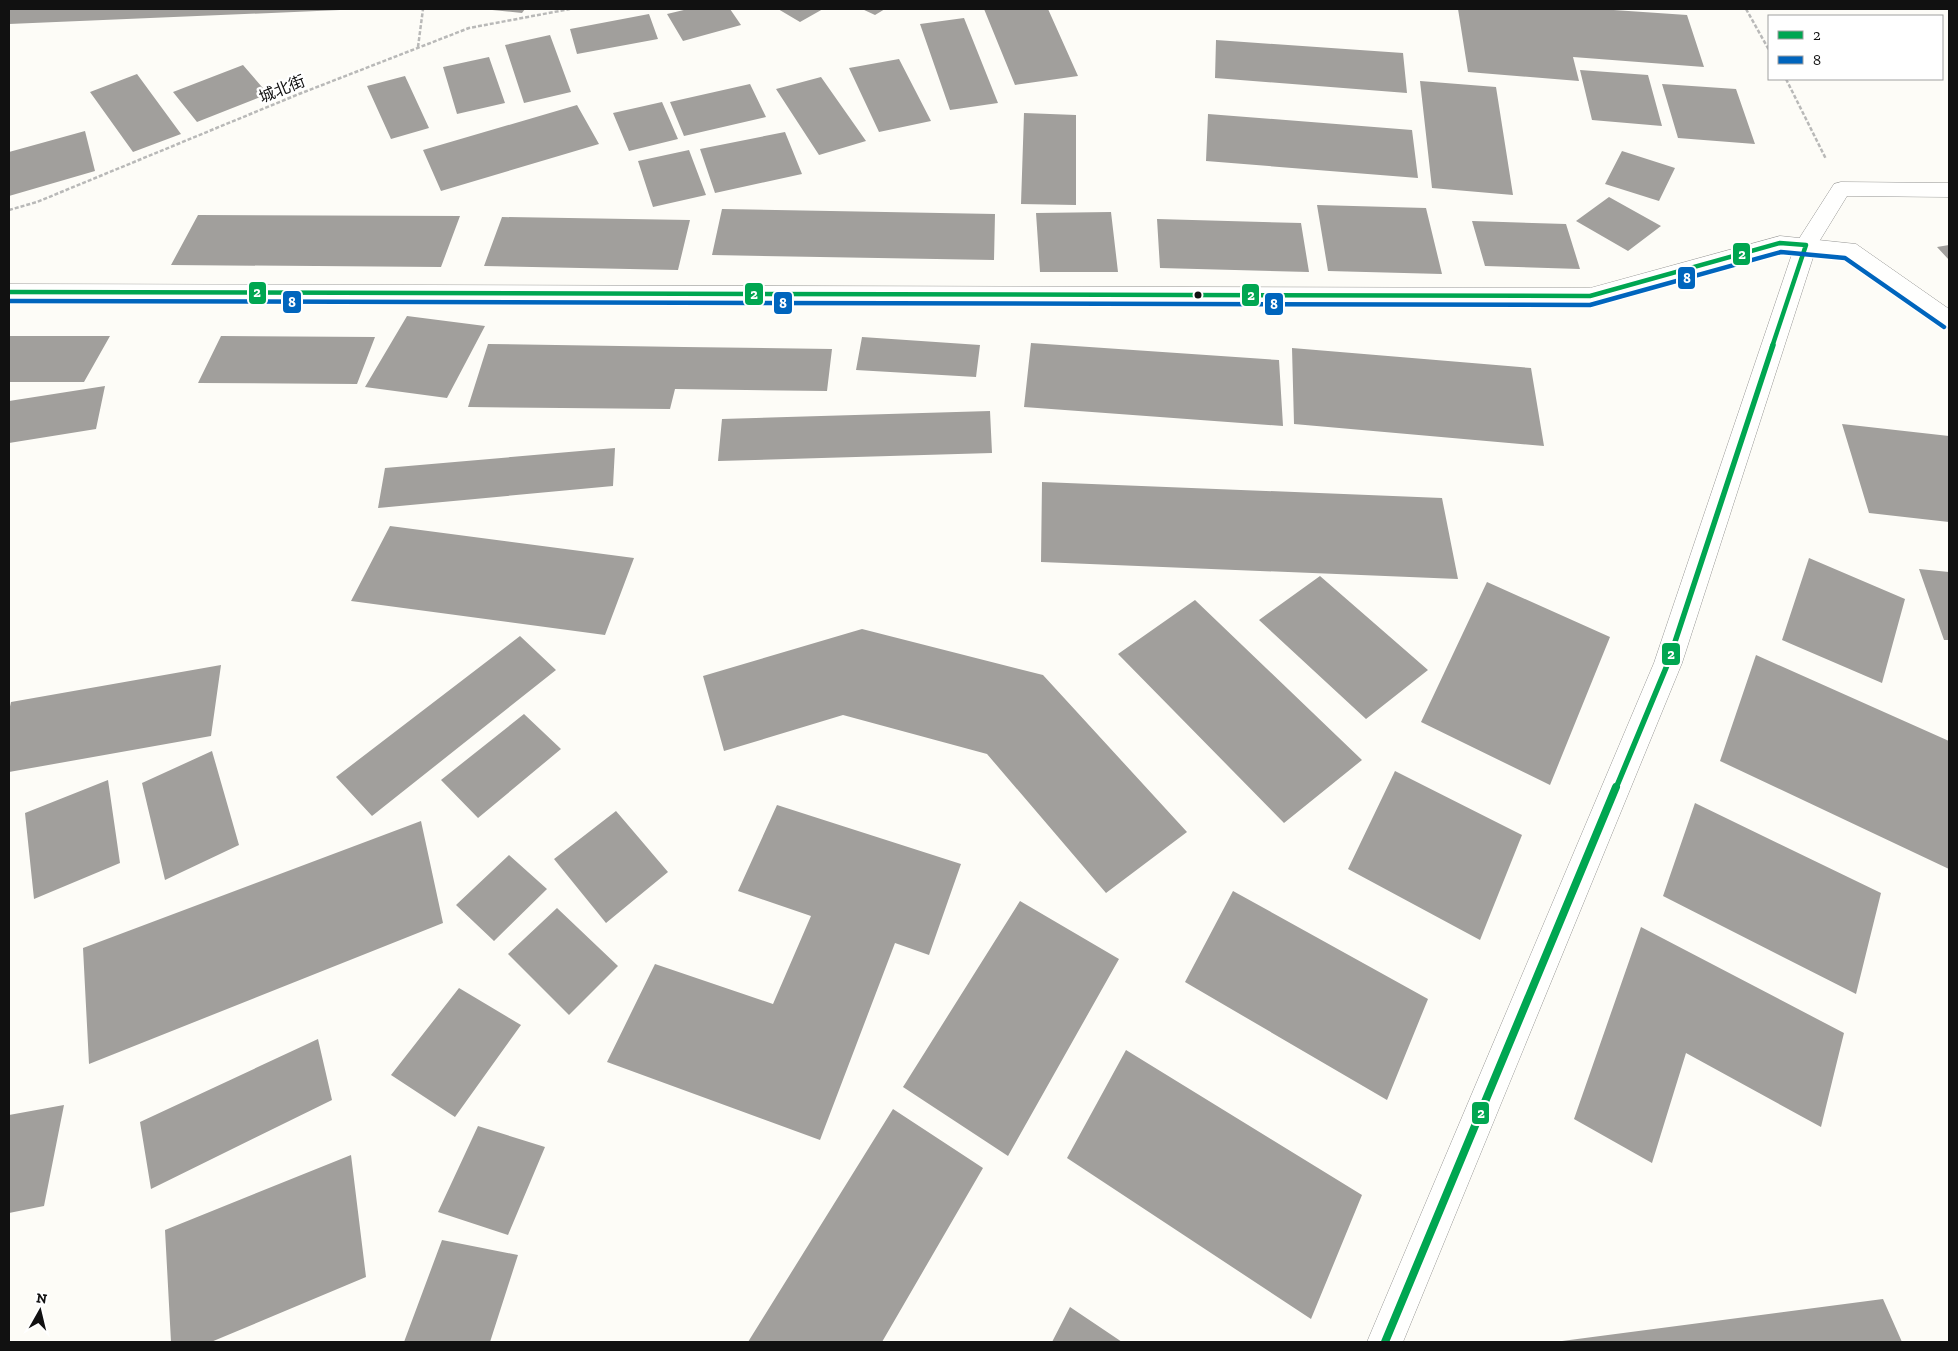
<svg xmlns="http://www.w3.org/2000/svg" width="1958" height="1351" font-family="'Zilla Slab','Noto Sans SC',serif">
<style>
.building{fill:#a19f9c}
.lines{fill:none;stroke-linecap:round;stroke-linejoin:round}
.minor-casing{stroke:#979795;stroke-width:1}
.tertiary-casing{stroke:#979795;stroke-width:1}
.path{stroke:#b9b9b8;stroke-width:2.5;stroke-dasharray:4 2;stroke-linecap:butt}
.minor{fill:#fffffe;fill-rule:evenodd}
.tertiary{fill:#fffffe;fill-rule:evenodd}
.bus-1-far2-casing{stroke:#fff;stroke-width:7}
.bus-1-far1-casing{stroke:#fff;stroke-width:9}
.bus-1-casing{stroke:#fff;stroke-width:11}
.bus-2-casing{stroke:#fff;stroke-width:7}
.bus-1-far2{stroke:#00a651;stroke-width:4.5}
.bus-1-far1{stroke:#00a651;stroke-width:5.5}
.bus-1{stroke:#00a651;stroke-width:8}
.bus-2{stroke:#0065bd;stroke-width:4.5}
.bus-dot{fill:#111;stroke:#fff;stroke-width:2}
.labels{text-anchor:middle;dominant-baseline:central;stroke-width:5;stroke-linejoin:round;paint-order:stroke}
.far-street-label{font-size:16px;fill:#111;stroke:#fff}
.line-badge{stroke:#fff;stroke-width:2}
.badge-label{font-size:14px;text-anchor:middle;font-weight:bold;fill:#fff}
</style>
<rect width="100%" height="100%" fill="#fdfcf7"/>
<path class="building" d="M9,9H340V10L9,24Z
M482,9H525L522,13Z
M688,9H730L741,25L683,41L667,14Z
M778,9H823L800,22Z
M862,9H885L875,15Z
M984,9H1048L1078,76L1015,85Z
M1458,9H1599L1687,15L1704,67L1573,57L1579,81L1468,72Z
M649,14L658,39L577,54L570,29Z
M964,18L998,103L950,110L920,24Z
M550,35L571,92L524,103L505,45Z
M1216,40L1403,53L1407,93L1215,78Z
M489,57L505,103L457,114L443,67Z
M899,59L931,121L879,132L849,68Z
M243,65L268,94L197,122L173,92Z
M1580,70L1648,75L1662,126L1592,120Z
M137,74L181,134L133,152L90,92Z
M405,76L429,128L391,139L367,86Z
M821,77L866,141L819,155L776,89Z
M1420,81L1496,87L1513,195L1432,188Z
M750,84L766,117L684,136L670,102Z
M1662,84L1736,89L1755,144L1678,138Z
M662,102L678,139L629,151L613,113Z
M577,105L599,144L441,191L423,150Z
M1024,113L1076,115V205L1021,204Z
M1208,114L1412,130L1418,178L1206,161Z
M85,131L95,171L9,196V152Z
M785,132L802,174L715,193L700,149Z
M689,150L706,195L653,207L638,161Z
M1622,151L1675,168L1659,201L1605,184Z
M1609,197L1661,226L1628,251L1576,221Z
M1317,205L1426,208L1442,274L1328,271Z
M722,209L995,214L994,260L712,255Z
M1111,212L1118,272H1040L1036,213Z
M198,215L460,216L441,267L171,265Z
M502,217L690,220L678,270L484,266Z
M1157,219L1301,223L1309,272L1160,268Z
M1472,221L1566,224L1580,269L1485,266Z
M1949,245V260L1937,247Z
M407,316L485,326L447,398L365,387Z
M9,336H110L84,382H9Z
M221,336L375,337L357,384L198,383Z
M862,337L980,345L976,377L856,370Z
M1031,343L1279,360L1283,426L1024,407Z
M488,344L684,347L832,349L827,391L675,389L670,409L468,407Z
M1292,348L1531,368L1544,446L1294,424Z
M105,386L96,429L9,443V401Z
M990,411L992,453L718,461L722,419Z
M1842,424L1949,436V522L1869,513Z
M615,448L613,486L378,508L385,468Z
M1042,482L1442,498L1458,579L1041,562Z
M390,526L634,558L605,635L351,601Z
M1809,558L1905,599L1882,683L1782,640Z
M1919,569L1949,572V640H1944Z
M1320,576L1428,670L1366,719L1259,620Z
M1487,582L1610,637L1550,785L1421,722Z
M1195,600L1362,760L1284,823L1118,654Z
M862,629L1043,675L1187,832L1106,893L987,754L843,715L724,751L703,676Z
M520,636L556,670L372,816L336,777Z
M1756,655L1949,741V869L1720,761Z
M221,665L211,736L9,772V711L11,702Z
M524,714L561,749L478,818L441,780Z
M212,751L239,845L165,880L142,783Z
M1395,771L1522,835L1480,940L1348,869Z
M108,780L120,863L34,899L25,813Z
M1695,803L1881,893L1856,994L1663,896Z
M777,805L961,864L929,955L895,943L820,1140L607,1062L655,964L773,1004L811,916L738,891Z
M616,811L668,872L606,923L554,859Z
M421,821L443,923L89,1064L83,948Z
M509,855L547,889L494,941L456,905Z
M1233,891L1428,999L1387,1100L1185,982Z
M1020,901L1119,959L1008,1156L903,1087Z
M557,908L618,966L569,1015L508,954Z
M1641,927L1844,1033L1821,1127L1686,1053L1652,1163L1574,1119Z
M459,988L521,1025L455,1117L391,1075Z
M318,1039L332,1100L151,1189L140,1122Z
M1126,1050L1362,1195L1311,1319L1067,1158Z
M64,1105L44,1206L9,1213V1115Z
M893,1109L983,1168L882,1342H748Z
M478,1126L545,1147L508,1235L438,1212Z
M351,1155L366,1277L211,1342H171L165,1230Z
M442,1240L518,1255L490,1342H404Z
M1883,1299L1902,1342H1562V1341Z
M1070,1307L1122,1342H1052Z"/>
<g class="lines">
<g class="minor-casing">
<path id="minor" d="M1841,182L1949,183V197L1847,196L1817,245L1682,663L1403,1342H1367L1654,663L1795,245L1834,184Z"/>
</g>
<g class="tertiary-casing">
<path id="tertiary" d="M1780,236L1856,244L1949,309V328L1941,326L1843,256L1780,250L1590,304L9,300V284L1590,288Z"/>
</g>
<path class="path" d="M1746,9L1769,50
M418,47L423,9
M1786,79L1826,159
M9,210L37,202L299,94L469,28L570,9"/>
<use href="#minor" class="minor"/>
<use href="#tertiary" class="tertiary"/>
<g class="bus-1-far2-casing">
<path id="bus-1-far2" d="M9,292L1590,296L1780,243L1806,245L1772,347"/>
</g>
<g class="bus-1-far1-casing">
<path id="bus-1-far1" d="M1616,788L1668,663L1773,345"/>
</g>
<g class="bus-1-casing">
<path id="bus-1" d="M1385,1342L1616,787"/>
</g>
<g class="bus-2-casing">
<path id="bus-2" d="M9,301L1590,305L1781,252L1845,258L1944,327"/>
</g>
<use href="#bus-1-far2" class="bus-1-far2"/>
<use href="#bus-1-far1" class="bus-1-far1"/>
<use href="#bus-1" class="bus-1"/>
<use href="#bus-2" class="bus-2"/>
</g>
<circle class="bus-dot" cx="1198" cy="295" r="4.5"/>
<g class="labels">
<g class="far-street-label">
<text transform="translate(282 89) rotate(-22)">城北街</text>
</g>
</g>
<g class="line-badge">
<rect x="1732" y="242" width="19" height="24" rx="5" fill="#00a651"/>
<rect x="1677" y="266" width="19" height="24" rx="5" fill="#0065bd"/>
<rect x="248" y="281" width="19" height="24" rx="5" fill="#00a651"/>
<rect x="744" y="282" width="20" height="24" rx="5" fill="#00a651"/>
<rect x="1241" y="283" width="19" height="24" rx="5" fill="#00a651"/>
<rect x="282" y="290" width="20" height="24" rx="5" fill="#0065bd"/>
<rect x="773" y="291" width="20" height="24" rx="5" fill="#0065bd"/>
<rect x="1264" y="292" width="20" height="24" rx="5" fill="#0065bd"/>
<rect x="1661" y="642" width="20" height="24" rx="5" fill="#00a651"/>
<rect x="1471" y="1101" width="19" height="24" rx="5" fill="#00a651"/>
</g>
<g class="badge-label">
<text x="1742" y="259">2</text>
<text x="1687" y="283">8</text>
<text x="257" y="297">2</text>
<text x="754" y="299">2</text>
<text x="1251" y="300">2</text>
<text x="292" y="307">8</text>
<text x="783" y="308">8</text>
<text x="1274" y="309">8</text>
<text x="1671" y="659">2</text>
<text x="1481" y="1118">2</text>
</g>
<rect width="1958" height="1351" fill="none" stroke="#111111" stroke-width="20"/>
<rect x="1768" y="15" width="175" height="65" fill="#ffffff" stroke="#a0a0a0"/>
<rect x="1778" y="31" width="25" height="8" fill="#00a651" stroke="#a0a0a0"/>
<text x="1813" y="40" font-size="15" fill="#111111">2</text>
<rect x="1778" y="56" width="25" height="8" fill="#0065bd" stroke="#a0a0a0"/>
<text x="1813" y="65" font-size="15" fill="#111111">8</text>
<g transform="translate(40 1311) rotate(8)" stroke="#ffffff" stroke-width="4" paint-order="stroke">
<path d="M0-4L9 19L0 12L-9 19Z" fill="#111111"/>
<text y="-8" font-size="14" font-weight="bold" text-anchor="middle" fill="#111111">N</text>
</g>
</svg>
